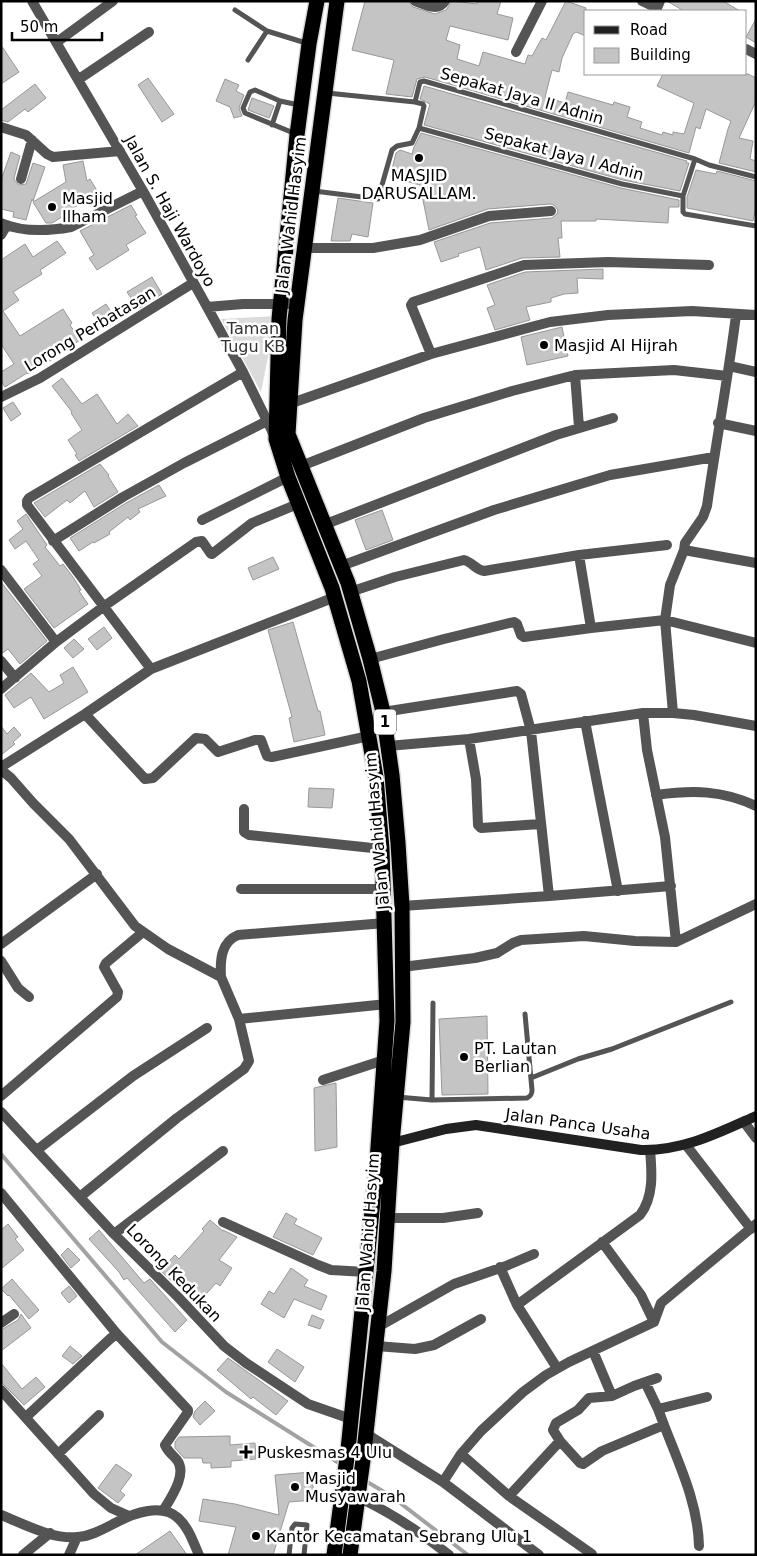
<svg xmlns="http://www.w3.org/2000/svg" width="757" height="1556" font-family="'DejaVu Sans',sans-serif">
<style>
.green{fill:#dbdbdb}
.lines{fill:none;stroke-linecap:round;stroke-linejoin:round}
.stream{stroke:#a2a2a2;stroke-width:4}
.building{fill:#c4c4c4;stroke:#989898}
.highway-casing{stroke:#dbdbdb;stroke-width:18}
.lane{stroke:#545454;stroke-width:5}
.street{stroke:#545454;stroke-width:10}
.secondary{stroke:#212121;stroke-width:10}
.highway{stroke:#000;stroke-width:15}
.poi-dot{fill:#000;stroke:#fff;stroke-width:2}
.labels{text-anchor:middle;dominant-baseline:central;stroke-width:5;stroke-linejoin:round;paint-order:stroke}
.shield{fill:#fff;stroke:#4c4c4c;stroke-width:1}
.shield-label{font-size:15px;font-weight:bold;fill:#000}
.street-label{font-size:16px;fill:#000;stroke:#fff}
.poi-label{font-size:16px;fill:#000;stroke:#fff;text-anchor:start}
.park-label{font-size:16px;fill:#323232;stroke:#fff}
</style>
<rect width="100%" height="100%" fill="#fff"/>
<path class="green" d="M276,316L261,392L221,319Z"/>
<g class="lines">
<path class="stream" d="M1,1154L162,1342L226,1392L342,1465
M364,1480L391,1496L468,1555"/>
</g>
<path class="building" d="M365,1H408L413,7L435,14L446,10L452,1L477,4V1H501L497,14L513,18L508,40L450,26L446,40L460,45L457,59L479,66L483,52L525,64L528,55L532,56L542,38L546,40L566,1L586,8V36L576,32L573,34L562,58L559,72L552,70L545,97L565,103L568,92L613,105L614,102L630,107L627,117L642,122L640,128L662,135L663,132L673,135V132L684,134L694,103L657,86L663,74H748L756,78V101L739,138L753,141L750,159L756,161V172L719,163L728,129L731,121L706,109L700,129L696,127L689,153L425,77L417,79L412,97L386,94L394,60L352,50Z
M667,1H723L740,11H684Z
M756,19V43L746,37Z
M1,45L19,72L1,84Z
M148,78L174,114L162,122L138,85Z
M225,79L239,85L236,91L244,95L239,108L242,116L234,118L230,107L216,101Z
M35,84L46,98L28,112L25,109L8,122L1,120V110Z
M424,86L687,161L686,163H689L680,191L623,180L424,125L430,104L420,99Z
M252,98L274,106L269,118L248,110Z
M421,133L621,188L679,200V207H669L668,223L596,219V221H561L562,238H558L560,257L522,258L486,270L480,247L458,254L459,256L441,262L434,242L490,223L552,218L557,214L558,210L554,205L550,204L488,209L429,230L420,185L390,177L396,153L400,150L412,154L414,147Z
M11,152L20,156L14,178L15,181L19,185L26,184L33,163L45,167L33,201L32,199L26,220L13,217L14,212L1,209V180Z
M83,161L87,181L90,179L99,194L71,209L72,211L52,223H46L33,202L66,182L63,165Z
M696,170L716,174L717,171L756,181V206L753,221L687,208V197Z
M338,198L373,203L368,237L352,234L350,241H331Z
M131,205L137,215L135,216L146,233L126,245L129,250L97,270L89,258L94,255L80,231Z
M57,241L66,253L40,270L42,274L13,292L19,300L3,311L20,336L63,309L72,323L70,325L80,340L47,363L46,362L28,374L27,373L5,387L1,381V372L14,364L1,344V260L25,244L33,257Z
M603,269V279L577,278L578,293L564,294L551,298V302L526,307L530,320L495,330L487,308L495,305L487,285L525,272Z
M152,277L162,294L138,309L127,292Z
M106,304L114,316L100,325L92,313Z
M562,327L568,356L527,365L521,337Z
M62,378L82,404L97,394L117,424L128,414L138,426L79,461L75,455L77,454L68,440L82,430L71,413L72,412L52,386Z
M13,402L21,414L11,421L3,408Z
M100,464L109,475L108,476L118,492L94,507L85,491L70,503L67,500L45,517L34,503Z
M159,485L166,496L138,509L140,512L130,520L128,517L109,532L110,534L94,543L93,542L79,551L70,538L126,503Z
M382,510L393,540L366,550L355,520Z
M26,514L47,545L45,547L60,566L63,564L73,577L81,590L79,591L88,604L54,628L24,589L42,576L33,564L39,560L26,541L15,549L9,540L23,529L17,521Z
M273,557L279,569L253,580L248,568Z
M1,582L47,641L20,664L8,649L1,654Z
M293,622L318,711H320L325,735L294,742L289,718L292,717L268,630Z
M104,627L112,638L97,650L88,639Z
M74,639L84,649L73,658L64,648Z
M73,667L88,692L44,719L31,697L14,708L5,695L31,673L49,692L64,683L60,675Z
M1,726L7,734L14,727L21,735L13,742L15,744L1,755Z
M309,788L334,789L332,808L308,807Z
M487,1016L488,1094L442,1095L439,1019Z
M336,1083L337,1147L315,1151L314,1088Z
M286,1213L297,1219L294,1224L322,1238L313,1255L273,1237Z
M210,1220L223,1231V1230L237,1237L219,1260L232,1268L220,1286L216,1283L198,1303L178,1285L177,1286L160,1270L175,1255L179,1259L204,1231L202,1229Z
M8,1224L18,1237L15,1239L24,1250L1,1269V1230Z
M99,1230L144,1283L150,1279L187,1320L175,1332L127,1278L124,1280L119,1272L89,1239Z
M68,1248L80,1260L71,1268L61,1255Z
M291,1268L308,1280L304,1286L327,1296L321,1310L294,1299L284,1318L261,1304L269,1291L274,1294Z
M12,1279L39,1310L29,1319L9,1295L8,1296L1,1289Z
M69,1286L77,1296L69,1303L61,1293Z
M21,1314L31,1328L1,1351V1330L18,1320Z
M312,1315L324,1320L320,1329L308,1325Z
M70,1346L82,1356L73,1364L62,1356Z
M277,1349L304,1367L295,1382L268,1362Z
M228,1358L288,1401L276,1415L253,1397L251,1399L217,1370Z
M1,1363L22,1389L36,1377L45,1387L24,1405L1,1382Z
M205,1401L215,1411L200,1425L193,1417L195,1411Z
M230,1436V1445L255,1443L256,1459L231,1461V1467L211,1468V1463H203L202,1458H184L175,1448V1442L179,1437Z
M116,1464L132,1475L120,1491L125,1495L118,1503L98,1488Z
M312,1472L314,1500L289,1502L273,1555H228L236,1527L199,1521L203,1499L235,1504L279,1515L275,1475Z
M170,1531L187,1555H135Z"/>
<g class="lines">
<g class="highway-casing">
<path id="highway" d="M317,1L309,44L297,135L279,319L276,439L288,477L332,588L359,681L376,777L382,849L387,1021L377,1161L348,1450L334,1555
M337,1L295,320L288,434L348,583L370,659L383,712L392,775L398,843L402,906L403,1022L392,1143L384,1271L363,1460L350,1555"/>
</g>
<path class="lane" d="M235,10L267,31L306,43
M248,60L267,31
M327,93L415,102L420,82L424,81L695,159
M415,102L423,104L424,106L419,128L622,184L683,196L695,159L709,165L756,177
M272,125L280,101
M296,134L245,113L243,108L250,92L255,90L280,101L299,105
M314,191L378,199L392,150L397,146L412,143L419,128
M683,196V212L685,214L756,226
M531,1078L578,1059L612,1049L731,1002
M397,1097L432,1100L433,1003
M432,1100L527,1098C531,1096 532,1094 532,1090L525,1014
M289,1555L292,1528L295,1524L307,1525L304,1555"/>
<path class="street" d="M32,1L143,191L243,372L275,437
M415,1C426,5 438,12 445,1
M642,1L657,8L660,1
M57,42L113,1
M746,49L756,54
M516,52L542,1
M79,79L149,32
M1,127L26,135L47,154L53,157L120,151
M21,179L32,140
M1,223C22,232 49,231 71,227L143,191
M1,235L7,225
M304,248H373L420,240L489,216L551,211
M207,307L243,304H297
M431,354L411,305L413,302L524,265L608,262L709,265
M729,366L756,372
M575,375L579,427
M1,397L40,378L193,283
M289,404L431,354L550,322L608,315L692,311L756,315
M718,423L756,431
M301,466L424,418L512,391L575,375L674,370L727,376
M202,520L288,477
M326,524L556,435L613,418
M53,541L123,497L184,463L267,421
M684,550L756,563
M579,555L591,628
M341,566L494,510L610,475L714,457
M1,570L56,642L1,689
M350,592L395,577L464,560C472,562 476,570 484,571L579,555L667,545
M56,642L103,607L196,542L202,541L211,554H212L252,523L300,503
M370,659L444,639L514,622L517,624L521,635L524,637L591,628L665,620L756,643
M1,661L15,678
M151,669L27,505V501L29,498L243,372
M383,712L517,691L521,694L531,731L549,896L402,906
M643,713L647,750L665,837L676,942
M673,713L665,620L670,585L684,550L685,543L703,517L707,506C716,442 728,379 736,315
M85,714L145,779L153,778L196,738L205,739L218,752L255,740H261L267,756L272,757L369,736
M585,721L618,891
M469,739L476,779L478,825L481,828L540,824
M388,746L469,739L643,713H673L694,715L756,726
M1,767L85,714L151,669L335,597
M1,770L11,778L33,803L69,839L135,926L168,949L221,977L239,1019L249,1061L244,1069L177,1118L81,1196
M656,795C693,790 722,790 756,806
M244,809V832L249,835L382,849
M241,889H384
M549,896L671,886
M1,944L97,874
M1,961L18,988L29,997
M402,967L475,958L497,953L513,943L521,940L584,936L635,941L676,942L756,904
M221,977C220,960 221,942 238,935L385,923
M239,1019L387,1004
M323,1080L384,1060
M1,1096L117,997L118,992L104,967L106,963L143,932
M1,1112L114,1234L178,1297L224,1346L246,1363L308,1404L351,1419
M744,1122L756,1138
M686,1145L751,1229
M37,1150L133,1076L207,1028
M1,1193L117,1334L188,1410V1412L165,1445C168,1452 172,1454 177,1460C188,1474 170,1499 163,1511
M388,1218H443L478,1213
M223,1222L318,1265L331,1270L366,1272
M114,1234L223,1151
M602,1242L641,1295L654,1322
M500,1267L517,1305L557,1368
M517,1305L640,1215C654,1197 652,1172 650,1150
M1,1323L14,1314
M378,1327L454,1284L506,1266L534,1254
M376,1346L415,1349L434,1345L481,1319
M593,1351L612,1396L634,1386L657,1378
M645,1382L658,1409
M1,1390L94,1494L111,1508L129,1516
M26,1417L111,1338L117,1334
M664,1425C679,1464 698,1503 699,1546
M365,1433L443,1482L539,1555
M560,1441L553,1430L556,1423L578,1410L589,1398L612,1396
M58,1454L99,1415
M461,1454L509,1496L592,1554
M443,1482L461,1454L481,1431L523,1392L546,1375L569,1362L654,1322L661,1303L756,1224
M509,1496L560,1441L580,1463L583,1464L602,1451L664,1425L658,1409L707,1397
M357,1497C391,1512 420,1532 449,1555
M1,1515C24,1524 53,1540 78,1537C92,1536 105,1528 117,1522C134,1513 162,1503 178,1518C189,1528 193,1542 199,1555
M23,1555L50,1533
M69,1555L77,1537"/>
<path class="secondary" d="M392,1143L446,1129L476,1125L641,1150C683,1151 718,1133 756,1116"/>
<use href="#highway" class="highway"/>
</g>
<g class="poi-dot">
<circle cx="419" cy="158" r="5"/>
<circle cx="52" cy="207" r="5"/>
<circle cx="544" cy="345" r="5"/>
<circle cx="464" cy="1057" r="5"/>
<path d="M243.5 1444.5h5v5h5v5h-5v5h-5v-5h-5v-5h5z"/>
<circle cx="295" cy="1487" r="5"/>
<circle cx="256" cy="1536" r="5"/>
</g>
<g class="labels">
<rect class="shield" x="374" y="709.5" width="22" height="25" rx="4"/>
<g class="shield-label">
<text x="385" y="722">1</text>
</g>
<g class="street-label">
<text transform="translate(522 96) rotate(16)">Sepakat Jaya II Adnin</text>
<text transform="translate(564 154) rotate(15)">Sepakat Jaya I Adnin</text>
<text transform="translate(170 211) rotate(61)">Jalan S. Haji Wardoyo</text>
<text transform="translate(291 215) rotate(-83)">Jalan Wahid Hasyim</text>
<text transform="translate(90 329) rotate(-31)">Lorong Perbatasan</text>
<text transform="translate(377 831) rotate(-95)">Jalan Wahid Hasyim</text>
<text transform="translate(578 1124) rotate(8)">Jalan Panca Usaha</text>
<text transform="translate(368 1232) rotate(-86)">Jalan Wahid Hasyim</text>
<text transform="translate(174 1273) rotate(46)">Lorong Kedukan</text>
</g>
<g class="poi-label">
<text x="419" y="175" text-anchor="middle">MASJID<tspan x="419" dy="18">DARUSALLAM.</tspan></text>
<text x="62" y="198">Masjid<tspan x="62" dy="18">Ilham</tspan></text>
<text x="554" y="345">Masjid Al Hijrah</text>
<text x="474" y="1048">PT. Lautan<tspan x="474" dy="18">Berlian</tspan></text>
<text x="257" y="1452">Puskesmas 4 Ulu</text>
<text x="305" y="1478">Masjid<tspan x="305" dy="18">Musyawarah</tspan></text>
<text x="266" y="1536">Kantor Kecamatan Sebrang Ulu 1</text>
</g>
<g class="park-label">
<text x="253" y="328">Taman<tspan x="253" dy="18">Tugu KB</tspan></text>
</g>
</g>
<rect width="757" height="1556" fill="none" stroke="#000000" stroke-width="5"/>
<rect x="584" y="10" width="162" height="65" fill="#ffffff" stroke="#999999"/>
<rect x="594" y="26" width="25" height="8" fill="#212121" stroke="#999999"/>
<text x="630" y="35" font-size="15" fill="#000000">Road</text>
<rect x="594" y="48" width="25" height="15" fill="#c4c4c4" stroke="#999999"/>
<text x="630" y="60" font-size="15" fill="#000000">Building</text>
<path d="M12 32v8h90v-8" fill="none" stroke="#000000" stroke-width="2.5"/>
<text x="20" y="32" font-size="15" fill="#000000" stroke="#ffffff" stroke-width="4" paint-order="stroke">50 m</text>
</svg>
